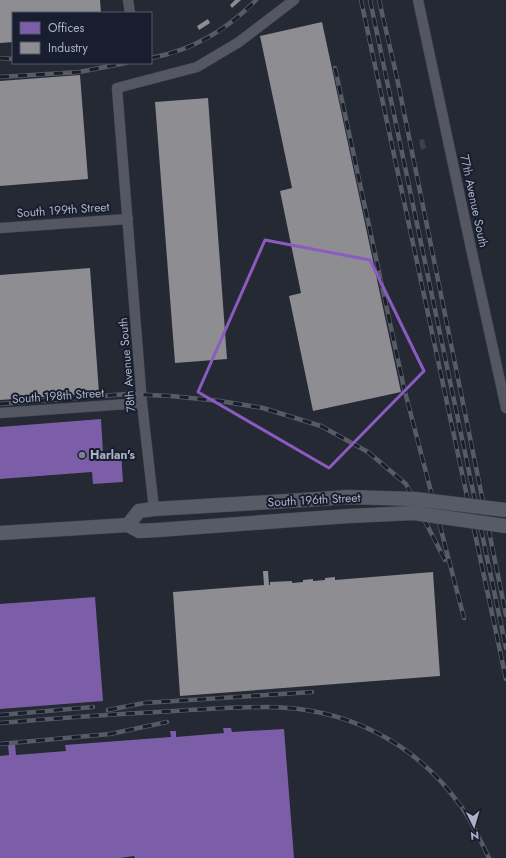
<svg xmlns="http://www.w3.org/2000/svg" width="506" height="858" font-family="Jost,sans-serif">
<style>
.offices{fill:#7b5ea7}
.industry{fill:#8d8d92}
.building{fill:#3c4049}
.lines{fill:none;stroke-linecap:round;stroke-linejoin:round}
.minor-casing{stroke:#40444c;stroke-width:11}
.secondary-casing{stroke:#40444c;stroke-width:15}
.minor{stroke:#545762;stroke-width:10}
.secondary{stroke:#575b66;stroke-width:14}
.rail-casing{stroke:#575b64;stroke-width:4.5}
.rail{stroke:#181e2e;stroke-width:3;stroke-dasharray:9;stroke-linecap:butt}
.secondary-bridge-casing{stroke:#40444c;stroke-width:15;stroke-linecap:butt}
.secondary-bridge{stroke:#575b66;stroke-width:14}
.marked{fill:none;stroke:#8c5bc1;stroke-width:3;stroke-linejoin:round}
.poi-dot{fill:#7c8293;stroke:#181e2e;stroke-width:1.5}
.labels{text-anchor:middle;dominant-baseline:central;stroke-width:4;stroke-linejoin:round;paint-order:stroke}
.street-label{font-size:12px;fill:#acb2c6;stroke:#181e2e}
.poi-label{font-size:12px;font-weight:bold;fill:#acb2c6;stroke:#181e2e;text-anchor:start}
</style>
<rect width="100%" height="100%" fill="#242933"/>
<path class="offices" d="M101,419L103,453L121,452L123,482L93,484L92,472L0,479V427Z
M95,597L103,701L0,709V604Z
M223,728H231L232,732L284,729L294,858H135L134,856L120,858H0V756L9,755L8,745L15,744L16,755L66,751L65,745L171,737L170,731H176V737L224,733Z"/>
<path class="industry" d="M0,0H100L101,13H13V42L0,43Z
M235,0H241L232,8L230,5Z
M208,19L210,23L199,30L197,26Z
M322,22L401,392L313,411L289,296L301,293L280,191L292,188L260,36Z
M80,75L88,179L0,186V81Z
M208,98L227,359L175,363L155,102Z
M90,268L99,393L0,400V275Z
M263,571H268L269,585H270V582L292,581V583L303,582V580L313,579V581L325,580V578L335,577V580L433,572L440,676L180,696L173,592L264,585Z"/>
<path class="building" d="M424,139L426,148L421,150L419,140Z"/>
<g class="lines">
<g class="minor-casing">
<path id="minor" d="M128,0L130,13
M418,0L472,253L506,408
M0,228L128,219
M0,413L142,403
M154,509L142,403L117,88L197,67L239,42L294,0"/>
</g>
<g class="secondary-casing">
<path id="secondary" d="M128,525L139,511L154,509L304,500
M0,533L128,525L139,531L158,530L306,519"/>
</g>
<use href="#minor" class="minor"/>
<use href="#secondary" class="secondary"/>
<g class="rail-casing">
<path id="rail" d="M361,0L506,679
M370,0L506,648
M379,0L397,78L506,615
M0,58L13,59
M151,58C193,50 226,31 256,0
M335,68L404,388L464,618
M0,77L79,72L126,63
M0,404L127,394L171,396L220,401L263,408L321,426L368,452L406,484L445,560
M108,710L144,703L312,692
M0,715L93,707
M0,723C58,718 117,714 175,711C205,709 235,707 266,707C345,707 414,741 460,805C472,821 480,840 489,858
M0,744L110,734L167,722"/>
</g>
<use href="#rail" class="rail"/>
<g class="secondary-bridge-casing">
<path id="secondary-bridge" d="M304,500L348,497L415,499L506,510
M306,519L349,516L413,513L506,526"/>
</g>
<use href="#secondary-bridge" class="secondary-bridge"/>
</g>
<path class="marked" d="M265,240L370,260L424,371L329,468L198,392Z"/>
<circle class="poi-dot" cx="82" cy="455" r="4"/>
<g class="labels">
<g class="street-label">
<text transform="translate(474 201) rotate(78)">77th Avenue South</text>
<text transform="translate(63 210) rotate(-4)">South 199th Street</text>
<text transform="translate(127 365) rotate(-95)">78th Avenue South</text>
<text transform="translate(58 396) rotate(-4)">South 198th Street</text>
<text transform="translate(314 500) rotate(-3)">South 196th Street</text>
</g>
<g class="poi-label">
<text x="90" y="455">Harlan's</text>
</g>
</g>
<rect x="12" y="12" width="140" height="52" fill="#181e2e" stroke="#53596b"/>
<rect x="20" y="22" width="20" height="12" fill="#7b5ea7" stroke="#53596b"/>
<text x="48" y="32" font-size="12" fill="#acb2c6">Offices</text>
<rect x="20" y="42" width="20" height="12" fill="#8d8d92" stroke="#53596b"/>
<text x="48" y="52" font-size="12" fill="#acb2c6">Industry</text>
<g transform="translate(474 826) rotate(175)" stroke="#181e2e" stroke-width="3" paint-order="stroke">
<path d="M0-3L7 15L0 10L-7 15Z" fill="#acb2c6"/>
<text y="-6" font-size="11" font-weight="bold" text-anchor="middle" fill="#acb2c6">N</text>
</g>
</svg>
